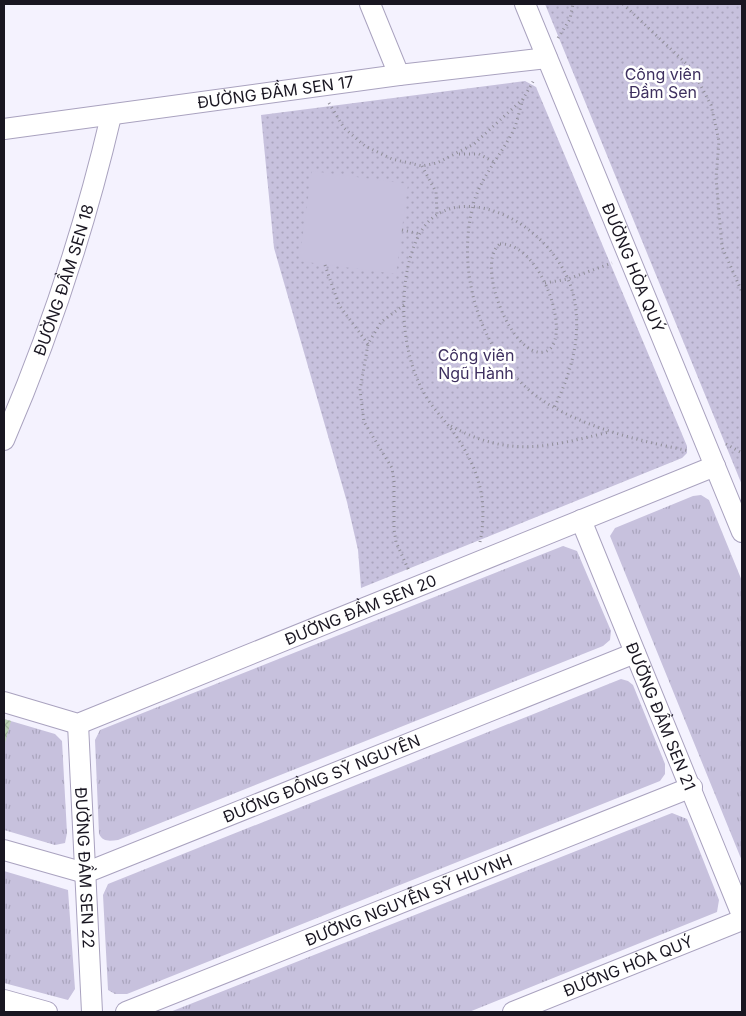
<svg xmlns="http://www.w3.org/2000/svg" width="746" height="1016" font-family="Inter,sans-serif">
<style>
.grass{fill:url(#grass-tufts)}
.park{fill:url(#park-dots)}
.pitch{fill:#c7c1dd}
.building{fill:url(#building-cross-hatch)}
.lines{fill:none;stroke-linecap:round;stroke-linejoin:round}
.minor-casing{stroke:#a9a2bf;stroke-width:22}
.path{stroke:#908e99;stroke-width:3;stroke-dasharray:1 4;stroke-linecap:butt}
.minor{stroke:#fff;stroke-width:20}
.labels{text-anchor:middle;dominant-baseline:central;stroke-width:5;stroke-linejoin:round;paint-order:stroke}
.park-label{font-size:16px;fill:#3e305f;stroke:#fff}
.street-label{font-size:16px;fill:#191621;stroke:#fff}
</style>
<defs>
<pattern id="grass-tufts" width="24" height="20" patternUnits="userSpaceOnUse" patternTransform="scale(1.25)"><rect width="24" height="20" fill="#c7c1dd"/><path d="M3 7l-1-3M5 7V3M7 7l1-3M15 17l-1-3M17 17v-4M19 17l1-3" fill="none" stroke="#aaa5bd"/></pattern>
<pattern id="park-dots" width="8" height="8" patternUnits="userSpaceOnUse" patternTransform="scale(1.25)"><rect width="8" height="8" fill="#c7c1dd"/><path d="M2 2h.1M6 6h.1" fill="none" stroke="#aaa5bd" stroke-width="1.8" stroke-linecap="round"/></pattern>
<pattern id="building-cross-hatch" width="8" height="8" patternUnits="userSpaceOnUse" patternTransform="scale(1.25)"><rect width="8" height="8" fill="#c0d5ba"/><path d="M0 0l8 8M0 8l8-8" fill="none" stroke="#a4b6a0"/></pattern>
</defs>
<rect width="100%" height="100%" fill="#f4f2fe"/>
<path class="grass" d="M701,495L709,500L742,581V861L610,536L615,528L693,496Z
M563,546L577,551L611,631L610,640L603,646L118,840C109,841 103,842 99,834L95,740L100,730Z
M621,679L628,681L633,685L665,764V774L660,781L127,994H115L108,990L103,895L108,884Z
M4,719L55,734L62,741L67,833L65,843L55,845L4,830Z
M672,813L687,819L719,900L717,912L469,1012H170Z
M4,871L68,890L75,989L68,1000L4,983Z"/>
<path class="park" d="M545,4H742V485Z
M525,81L536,87L687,446V453L682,458L361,588L358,550L347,502L274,248L261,115Z"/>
<path class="pitch" d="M312,171L408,184L396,274L299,261Z"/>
<path class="building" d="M4,719L11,721L4,746Z"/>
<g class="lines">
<g class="minor-casing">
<g id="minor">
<path d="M370,4L399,75"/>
<path id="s1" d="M525,4L742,532"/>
<path id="s2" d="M4,129L399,75L547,58"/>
<path id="s3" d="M4,440C50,334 85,227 111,116"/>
<path id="s4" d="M581,520L742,915"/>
<path id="s5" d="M4,702L78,724L715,466"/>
<path id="s6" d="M78,724L92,1012"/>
<path id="s7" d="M4,850L85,873L635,653"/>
<path d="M4,1000L47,1012"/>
<path id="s8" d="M126,1012L692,787"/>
<path id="s9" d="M513,1012L742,920"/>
</g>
</g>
<path class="path" d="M623,4L692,69L711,105L719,141L716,178L722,247L742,292
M558,38L570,19L573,4
M523,99C519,111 517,125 511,135C498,159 480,179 473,205C454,280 485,368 553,407C594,430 644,442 690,451
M329,103L344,128L365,146L392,159L422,166L437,163L474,144L523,99L534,80
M459,154H479L494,162
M422,166L436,192L437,214
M402,230L420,234
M500,244C543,242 575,345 544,352C512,359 474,262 500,244Z
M325,265L339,305L368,344
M545,283L568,279L612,263
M404,305L381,322L368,344L360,390L364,422L392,468L394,481V529L396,542L409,571
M451,426C509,458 548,447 609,432
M726,444L742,453
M480,542C489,498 477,464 451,429C442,417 431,406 424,393C400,351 397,283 417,239C440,188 502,205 535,235C554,251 569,274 574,298C582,337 571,373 554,408"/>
<use href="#minor" class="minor"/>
</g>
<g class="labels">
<g class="park-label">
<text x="663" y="74">Công viên<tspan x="663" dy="18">Đầm Sen</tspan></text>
<text x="476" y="355">Công viên<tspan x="476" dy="18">Ngũ Hành</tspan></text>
</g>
<g class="street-label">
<text stroke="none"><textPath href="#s2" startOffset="274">ĐƯỜNG ĐẦM SEN 17</textPath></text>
<text stroke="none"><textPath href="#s1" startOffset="285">ĐƯỜNG HÒA QUÝ</textPath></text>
<text stroke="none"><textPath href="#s3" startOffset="171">ĐƯỜNG ĐẦM SEN 18</textPath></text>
<text stroke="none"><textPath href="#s5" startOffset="382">ĐƯỜNG ĐẦM SEN 20</textPath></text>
<text stroke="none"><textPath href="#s4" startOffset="212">ĐƯỜNG ĐẦM SEN 21</textPath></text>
<text stroke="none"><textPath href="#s7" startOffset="339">ĐƯỜNG ĐỒNG SỸ NGUYÊN</textPath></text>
<text stroke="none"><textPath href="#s6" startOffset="144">ĐƯỜNG ĐẦM SEN 22</textPath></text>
<text stroke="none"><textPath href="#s8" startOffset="304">ĐƯỜNG NGUYỄN SỸ HUYNH</textPath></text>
<text stroke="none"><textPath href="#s9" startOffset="124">ĐƯỜNG HÒA QUÝ</textPath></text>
</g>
</g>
<rect width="746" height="1016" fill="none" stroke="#191621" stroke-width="10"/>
</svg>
